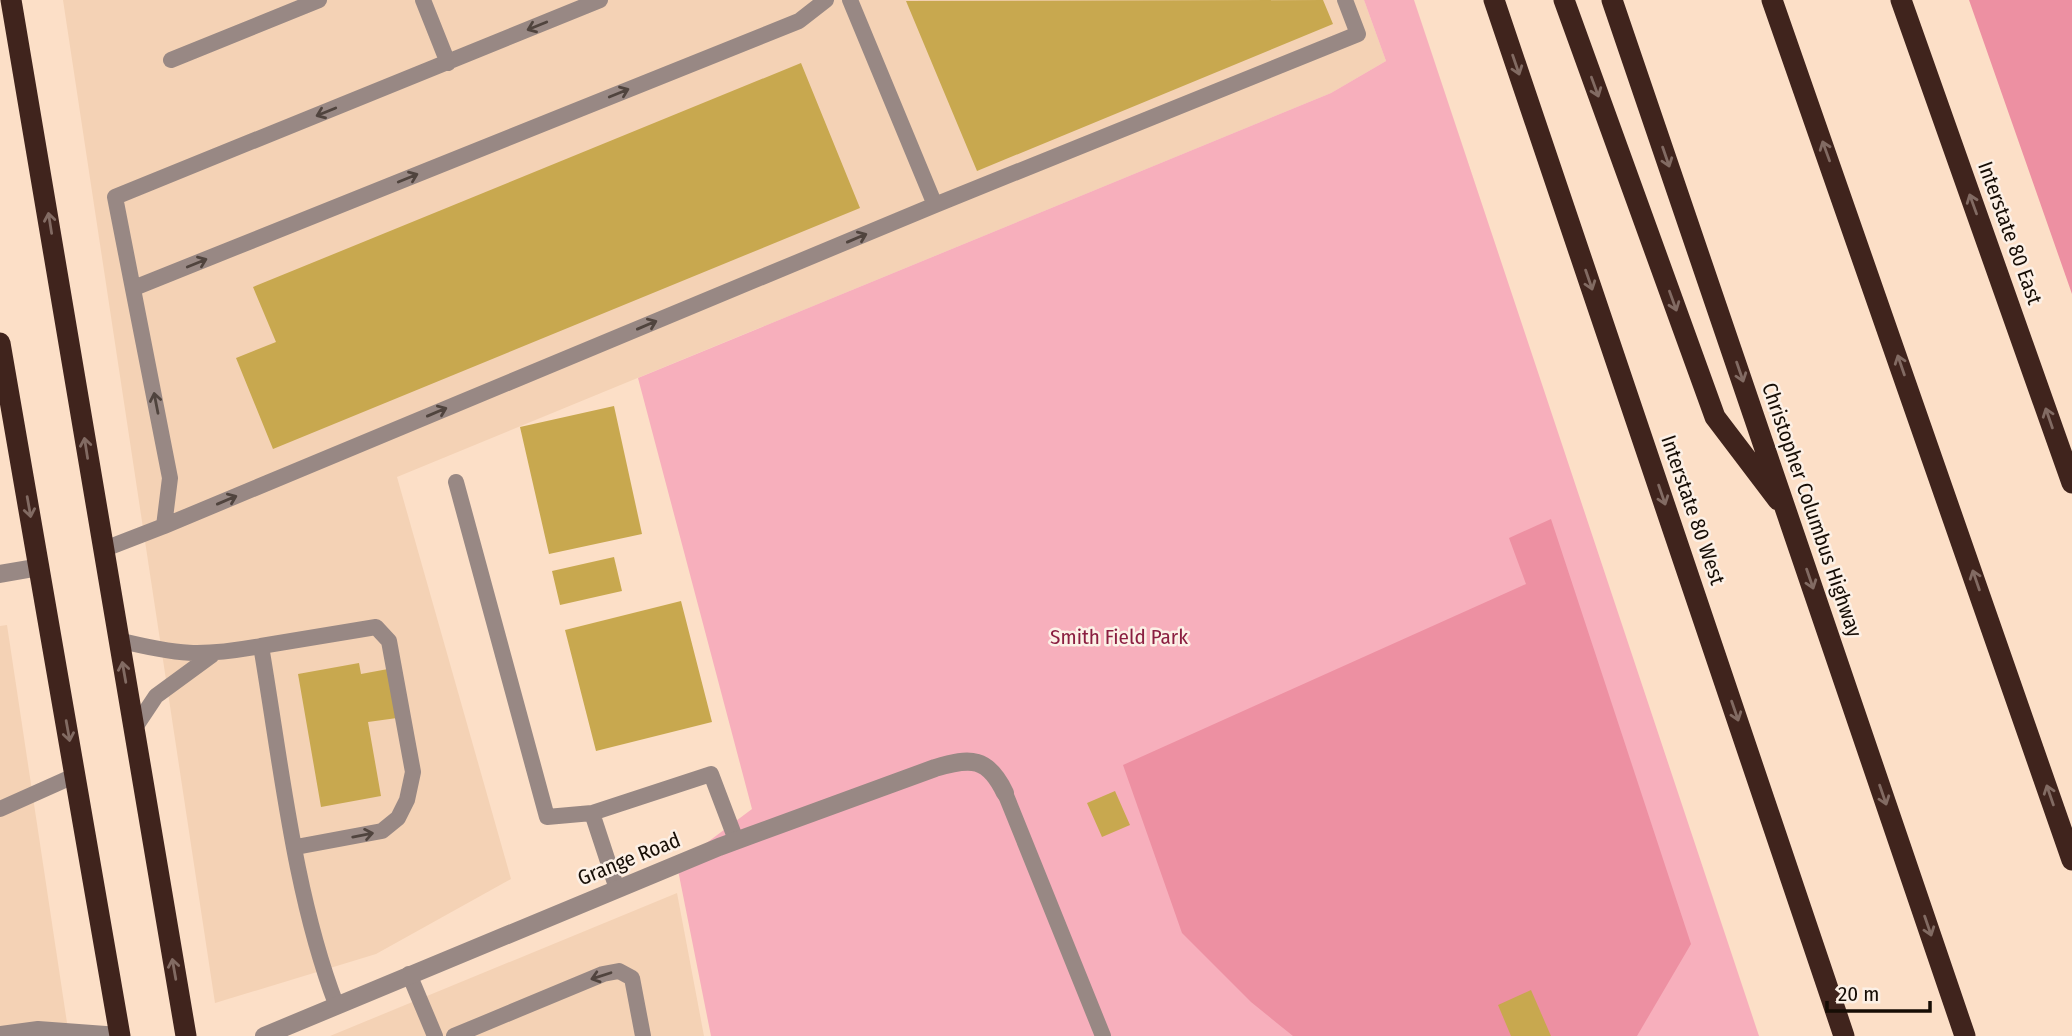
<svg xmlns="http://www.w3.org/2000/svg" width="2072" height="1036" font-family="'Fira Sans Condensed',sans-serif">
<style>
.built{fill:#f4d2b5}
.green{fill:#f7afbc}
.forest{fill:#ed90a2}
.building{fill:#c8a84f}
.lines{fill:none;stroke-linecap:round;stroke-linejoin:round}
.lane{stroke:#988884;stroke-width:16}
.street{stroke:#988884;stroke-width:18}
.highway{stroke:#40241d;stroke-width:21}
.oneway{stroke:#50443e}
.oneway2{stroke:#826b63}
.labels{text-anchor:middle;dominant-baseline:central;stroke-width:5;stroke-linejoin:round;paint-order:stroke}
.street-label{font-size:21px;fill:#160d05;stroke:#fcf0e6}
.park-label{font-size:21px;fill:#8b1f41;stroke:#fcf0e6}
</style>
<rect width="100%" height="100%" fill="#fcdfc7"/>
<path class="built" d="M63,0H1364L1386,61L1331,93L397,477L511,879L376,954L215,1003Z
M7,625L69,1036H0V626Z
M677,893L704,1036H330Z"/>
<path class="green" d="M1364,0H1414L1759,1036H711L677,865L752,809L638,378L1331,93L1386,61Z"/>
<path class="forest" d="M1969,0H2072V294Z
M1551,519L1691,944L1637,1036H1293L1251,1002L1182,933L1123,765L1526,584L1509,538Z"/>
<path class="building" d="M1323,0L1333,24L977,171L906,1Z
M801,63L860,208L273,449L236,358L276,342L253,287Z
M614,406L642,534L549,554L520,427Z
M614,557L622,591L560,605L552,571Z
M681,601L712,722L596,751L565,630Z
M359,663L361,674L388,669L397,718L368,722L381,796L321,807L298,674Z
M1115,791L1130,825L1102,837L1087,803Z
M1531,990L1551,1036H1511L1498,1005Z"/>
<g class="lines">
<path class="lane" d="M423,0L448,63
M850,0L935,205
M171,60L319,0
M134,288L799,21L826,0
M456,482L547,817L592,813L617,889
M164,526L935,205L1358,34L1345,0
M102,550L164,526L170,478L115,197L600,0
M118,640C178,655 200,657 261,646
M134,729L156,696L212,655
M1005,793L1103,1036
M0,809L76,775
M592,813L711,774L736,840
M296,847L382,831L398,818L407,800L413,772L389,641L376,627L261,646C281,763 294,894 336,1004
M409,974L435,1036
M0,1034L38,1029L119,1035
M454,1036L603,974L619,971L632,978L643,1036"/>
<path class="street" d="M0,574L40,567
M264,1036L719,847L935,768C971,757 988,757 1005,793"/>
<path class="highway" d="M11,0L186,1036
M1494,0L1844,1036
M1564,0L1715,417L1778,500
M1612,0L1965,1036
M1772,0L2072,860
M1901,0L2072,483
M0,343L120,1036"/>
</g>
<defs><path id="oneway-shaft" d="M-6 0H5M1.5-3L5.5 0L1.5 3" fill="none" stroke-width="1.6" stroke-linecap="round" stroke-linejoin="round" transform="scale(1.75)"/></defs>
<g class="oneway">
<use href="#oneway-shaft" transform="translate(537 26) rotate(158)"/>
<use href="#oneway-shaft" transform="translate(619 93) rotate(-22)"/>
<use href="#oneway-shaft" transform="translate(326 112) rotate(158)"/>
<use href="#oneway-shaft" transform="translate(408 178) rotate(-22)"/>
<use href="#oneway-shaft" transform="translate(857 238) rotate(-23)"/>
<use href="#oneway-shaft" transform="translate(197 263) rotate(-22)"/>
<use href="#oneway-shaft" transform="translate(647 325) rotate(-23)"/>
<use href="#oneway-shaft" transform="translate(156 403) rotate(-101)"/>
<use href="#oneway-shaft" transform="translate(437 412) rotate(-23)"/>
<use href="#oneway-shaft" transform="translate(227 500) rotate(-23)"/>
<use href="#oneway-shaft" transform="translate(363 835) rotate(-11)"/>
<use href="#oneway-shaft" transform="translate(601 976) rotate(162)"/>
</g>
<g class="oneway2">
<use href="#oneway-shaft" transform="translate(1516 65) rotate(71)"/>
<use href="#oneway-shaft" transform="translate(1595 87) rotate(70)"/>
<use href="#oneway-shaft" transform="translate(1826 151) rotate(-110)"/>
<use href="#oneway-shaft" transform="translate(1666 157) rotate(71)"/>
<use href="#oneway-shaft" transform="translate(1973 204) rotate(-110)"/>
<use href="#oneway-shaft" transform="translate(50 223) rotate(-99)"/>
<use href="#oneway-shaft" transform="translate(1589 280) rotate(71)"/>
<use href="#oneway-shaft" transform="translate(1673 301) rotate(70)"/>
<use href="#oneway-shaft" transform="translate(1901 365) rotate(-109)"/>
<use href="#oneway-shaft" transform="translate(1740 372) rotate(71)"/>
<use href="#oneway-shaft" transform="translate(2049 418) rotate(-109)"/>
<use href="#oneway-shaft" transform="translate(86 448) rotate(-99)"/>
<use href="#oneway-shaft" transform="translate(1662 495) rotate(71)"/>
<use href="#oneway-shaft" transform="translate(29 507) rotate(80)"/>
<use href="#oneway-shaft" transform="translate(1810 579) rotate(71)"/>
<use href="#oneway-shaft" transform="translate(1976 580) rotate(-109)"/>
<use href="#oneway-shaft" transform="translate(124 672) rotate(-100)"/>
<use href="#oneway-shaft" transform="translate(1735 711) rotate(71)"/>
<use href="#oneway-shaft" transform="translate(68 731) rotate(80)"/>
<use href="#oneway-shaft" transform="translate(1883 795) rotate(71)"/>
<use href="#oneway-shaft" transform="translate(2050 795) rotate(-109)"/>
<use href="#oneway-shaft" transform="translate(1928 926) rotate(71)"/>
<use href="#oneway-shaft" transform="translate(174 969) rotate(-100)"/>
</g>
<g class="labels">
<g class="street-label">
<text transform="translate(2010 233) rotate(70)">Interstate 80 East</text>
<text transform="translate(1693 510) rotate(71)">Interstate 80 West</text>
<text transform="translate(1812 510) rotate(71)">Christopher Columbus Highway</text>
<text transform="translate(629 859) rotate(-22)">Grange Road</text>
</g>
<g class="park-label">
<text x="1119" y="637">Smith Field Park</text>
</g>
</g>
<path d="M1827 1001v10h103v-10" fill="none" stroke="#160d05" stroke-width="3.5"/>
<text x="1838" y="1001" font-size="21" fill="#160d05" stroke="#fcf0e6" stroke-width="5" paint-order="stroke">20 m</text>
</svg>
